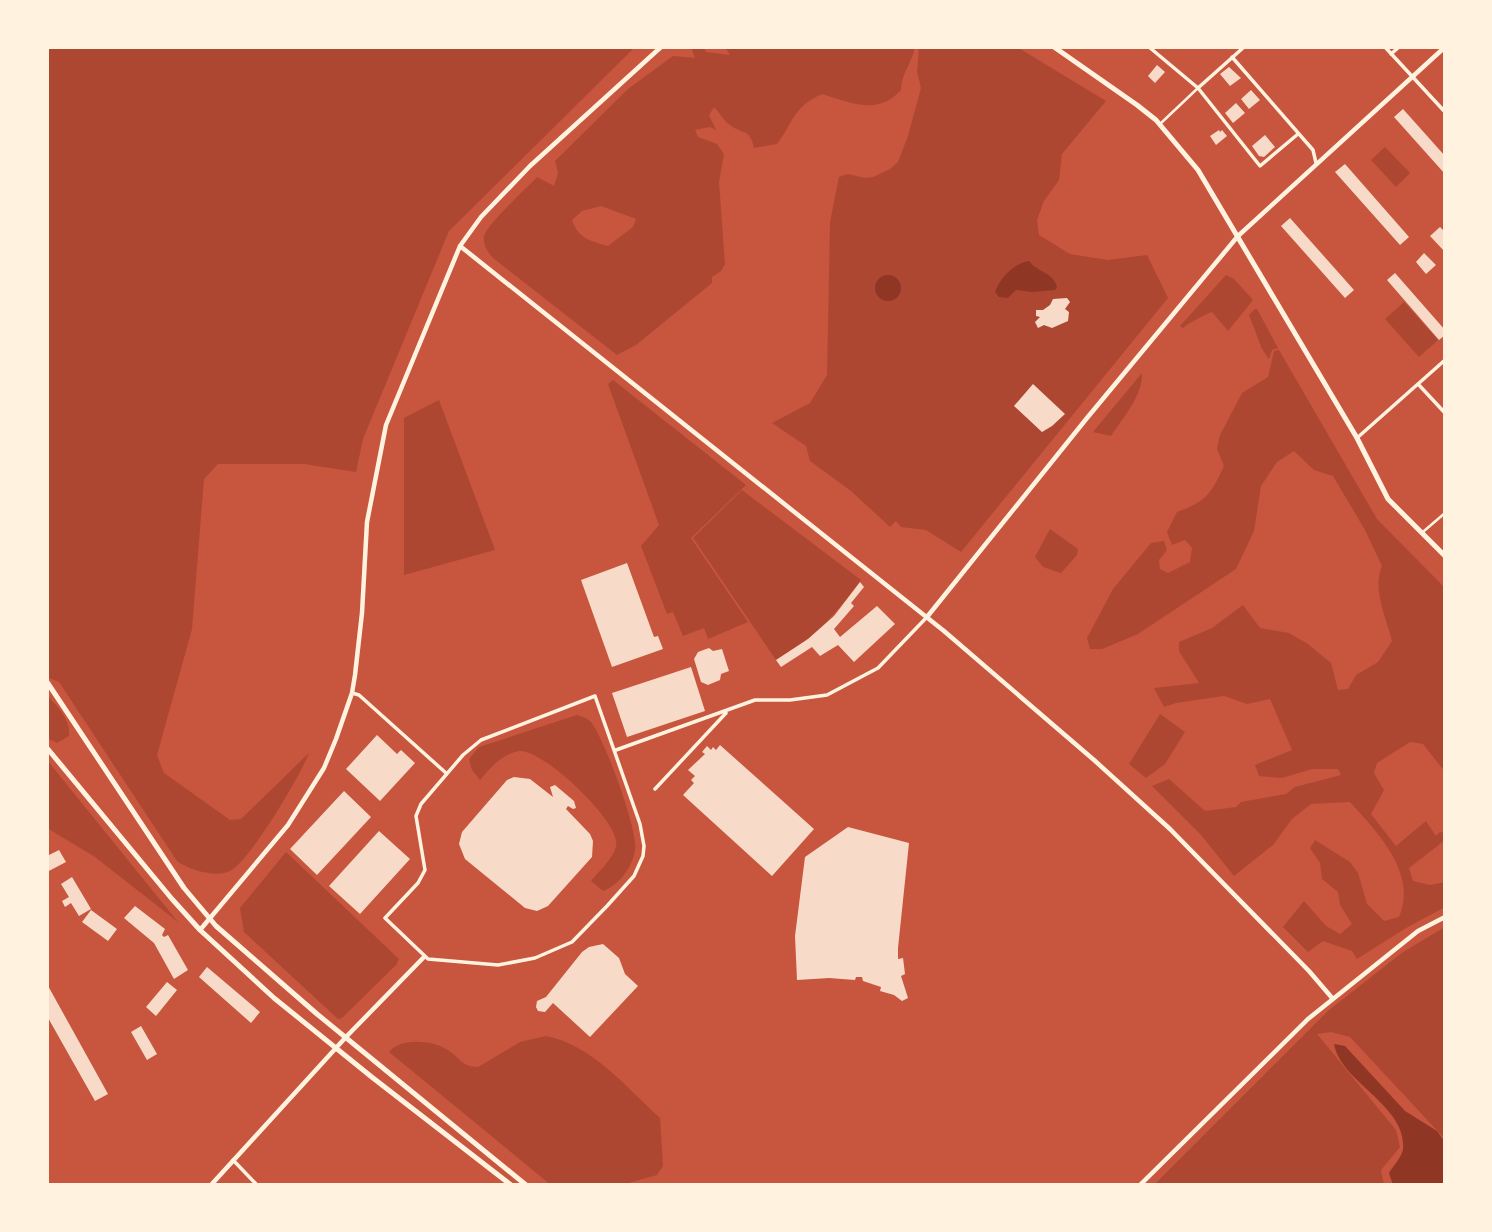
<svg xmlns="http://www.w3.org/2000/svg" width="1492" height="1232" font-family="Spectral,serif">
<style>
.green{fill:#ae4732;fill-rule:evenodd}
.water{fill:#8f3625}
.building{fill:#f7dbc8}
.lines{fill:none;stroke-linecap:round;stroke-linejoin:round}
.pedestrian{stroke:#fff3e0;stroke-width:2.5}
.minor{stroke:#fff3e0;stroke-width:3.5}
.tertiary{stroke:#fff3e0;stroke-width:4.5}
.secondary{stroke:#fff3e0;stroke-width:5}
</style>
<rect width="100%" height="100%" fill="#c8553d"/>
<path class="green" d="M47,47H635L449,231L363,439L356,472L304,464H218L204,479L192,629L157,755L164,773L230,820L241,819L309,753C300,776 250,861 230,871C216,878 189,870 177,861L59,682L47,677Z
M691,47H704L706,52L730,55L725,47H915C912,63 901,74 901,90C877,116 852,103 822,94C792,108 795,120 777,144L754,148C750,128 743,135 730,125C724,121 719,112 714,107L709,115L716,130L710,127L695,130L698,137L717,144L724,154L719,182L725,264L721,271L712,277V283L636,345L617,355L493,258C488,252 483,246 484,237C485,226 527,188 537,177L554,186L558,173L555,161L628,89L673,56L695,58ZM601,206L636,219L633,227L608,246C590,241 578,238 572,220L582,211Z
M919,47H1017L1106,101L1062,154L1059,180L1044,201L1037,220L1039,235L1070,254L1108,260L1147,255L1168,298L961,552L926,530L901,527L896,521L890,527L851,491L810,461L806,446L772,423L810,403L827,375L830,222L839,177L848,174L865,178L873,177L890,169L898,162L908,136L921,88L917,72Z
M1385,147L1410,173L1396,187L1371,160Z
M1226,275L1234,279L1253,300L1228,331L1212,312C1206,314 1187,324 1183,328L1180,326Z
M1404,302L1438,340L1419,357L1385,319Z
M1255,309H1257L1278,348L1272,350L1269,359L1262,349L1249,315Z
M1279,350L1377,519L1445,588V772L1423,744L1410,742L1377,763L1374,773L1384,790L1371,814L1396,846L1426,821L1436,836L1440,832L1445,833V840L1409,868L1413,881L1430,885L1445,882V907L1406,928L1357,959L1352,951L1323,941L1308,952L1283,927L1304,901L1326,926L1340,934L1352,924L1340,905L1338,892L1322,879L1320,863L1310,848L1315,840L1350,862L1358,873L1367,904L1384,921L1399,917C1418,873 1377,832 1350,802L1311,804L1292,819L1273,845L1234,876L1201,835L1152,786L1169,779L1205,811L1236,807L1241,802L1286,794L1295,787L1341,775L1338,769H1312L1282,778L1259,776L1255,765L1292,750L1270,699L1247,704L1224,696L1176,703L1164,707L1154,688L1199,683L1179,651V642L1212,628L1243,605L1260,628L1289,633L1308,644L1331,663L1338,690L1348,689L1356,675L1378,662L1392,641C1386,617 1372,589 1382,566L1365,530L1333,476L1314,470L1294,451L1277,462L1261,486L1254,531L1236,569L1138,634L1102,649H1090L1087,638L1113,589L1151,543L1164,541L1167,550L1159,560L1160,569L1168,573L1190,562L1192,548L1185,540L1172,545L1167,532L1177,512C1207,501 1211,494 1224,466L1217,449L1220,435L1242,393L1268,377L1274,351Z
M1142,373C1143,395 1123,418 1111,436L1093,432Z
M613,380L746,485L691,538L748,622L708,639L704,628L683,636L673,612L667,614L641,546L659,525L608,384Z
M439,400L495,550L404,575V418Z
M742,490L861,580C836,614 814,639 776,660L693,538Z
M1050,529L1078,549L1077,555L1061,573L1043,567L1035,557Z
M47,696C58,706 71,721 69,736L57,743L47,738Z
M1160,714L1185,732L1165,764L1146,778L1129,764Z
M577,715C583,717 587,718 591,722C604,738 639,832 635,850C632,868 619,885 603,891L591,881C598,872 614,858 616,846C622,823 542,748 519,751C502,754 490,768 480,780L472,770L469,759L479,747Z
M47,760L178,922L95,857L47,828Z
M286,852L399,959L396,965L342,1018L338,1019L244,932L240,908Z
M1445,927V1139L1350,1037L1331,1032L1317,1034L1396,1130L1400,1147L1381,1170L1384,1185H1154L1329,1010L1403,952Z
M546,1036C592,1045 626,1087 660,1118L663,1166L657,1175L621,1185H551L389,1052C400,1038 431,1040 446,1049C459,1056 461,1067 478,1067L520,1042Z"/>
<path class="water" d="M1029,261C1038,273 1053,272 1057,287L1055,290L1032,292L1016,290L1008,298L999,297L995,292C1000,278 1014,263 1029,261Z
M875 288a13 13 0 1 1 26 0a13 13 0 1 1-26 0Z
M1334,1044L1345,1046L1405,1111L1437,1131L1445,1142V1185H1393L1389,1173C1393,1166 1402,1157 1403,1149C1407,1105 1341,1083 1334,1044Z"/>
<path class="building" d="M1157,65L1165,72L1155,83L1148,76Z
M1229,67L1241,78L1230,86L1220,74Z
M1251,90L1260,100L1249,109L1241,99Z
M1236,103L1245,113L1233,123L1225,113Z
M1403,109L1445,156V174L1394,117Z
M1219,130L1220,132L1222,130L1227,136L1216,145L1210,136Z
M1265,135L1275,147L1264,157L1259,156L1252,146Z
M1345,164L1409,237L1400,245L1335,172Z
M1290,218L1354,290L1345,298L1281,226Z
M1440,227L1445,232V252L1430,236Z
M1424,253L1436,265L1426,274L1416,262Z
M1395,273L1445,330V335L1439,340L1387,280Z
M1067,298L1070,302L1065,309L1069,312L1068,321L1052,328L1044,325L1038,328L1035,322L1040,317L1036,316V310H1043L1050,305L1053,299Z
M1033,384L1065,414L1052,426L1042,432L1014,406Z
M627,563L654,637L658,636L663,649L612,667L581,580Z
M860,582L864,587L851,603L854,606L834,629L840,637L877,606L895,624L854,662L838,645L820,656L812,647L781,667L776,660L808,639L834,616Z
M709,648L713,651L722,649L729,671L721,674L720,680L708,685L701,682L694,659L698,652Z
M691,667L705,711L627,737L612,693Z
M377,735L397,754L401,750L415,763L380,801L346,769Z
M720,745L814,829L772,876L683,795L694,783L691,780L695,776L688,770L705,754L702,752L707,746L711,750L713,747L716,750Z
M514,777L530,779L553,797L550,787L555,785L574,801L576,808L573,809L568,806L566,809L590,834L593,841L592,857L548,906L537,911L525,908L465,859L459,844L462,832L507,780Z
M344,791L371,817L317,875L290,849Z
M848,827L909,843L898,948V959L903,958L905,974L901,976L908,998L902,1001L894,995L880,991L881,987L863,981L862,977H856L855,980L829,978L797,980L795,936L805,857Z
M379,831L410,859L360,914L329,886Z
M59,850L66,862L47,872V856Z
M72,877L91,909L79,916L71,903L65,907L62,901L69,897L61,884Z
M135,906L165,929L162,935L164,937L168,935L188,970L174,979L154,943L124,918Z
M91,910L117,929L108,941L82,922Z
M603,944L619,958L625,974L638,986L590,1037L553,1003L545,1012L538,1011L536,1007L537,1001L546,997L582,952L589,947Z
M207,967L260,1012L251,1023L199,977Z
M167,982L177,990L156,1016L146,1007Z
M47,984L108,1094L95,1101L47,1016Z
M141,1026L157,1054L147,1060L131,1032Z"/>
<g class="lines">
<path class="pedestrian" d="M1160,124L1198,88
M1424,531L1445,513"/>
<path class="minor" d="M1149,47L1198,88L1260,166L1298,134
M1385,47L1445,112
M1391,54L1399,47
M1232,57L1313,150L1316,163
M1198,88L1244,47
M1418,384L1445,413
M1357,438L1445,360
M352,693L359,695L446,773
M595,696L640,824L644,846L643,856L634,876L607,906L572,942L535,958L498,965L428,959L385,918L418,883L425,870L416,816L421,804L463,755L481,740Z
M616,750L755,700H790L827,695L878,668L927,617
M655,789L726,713
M233,1160L257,1185"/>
<path class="tertiary" d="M460,246L944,631L1094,760L1170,829L1309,971L1333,999
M927,617L1087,418L1238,236L1445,47
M200,930L288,825L324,768L336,739L352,693L355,675L362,613L367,522L386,425L460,246L481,217L530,166L661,47
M211,1185L346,1037L424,957
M1140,1185L1308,1019L1418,931L1445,917"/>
<path class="secondary" d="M1054,47L1137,105L1156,120L1198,170L1357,438L1388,499L1445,556
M47,682L184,888L216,926L317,1014L526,1185
M47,748L172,899L200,930L274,998L373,1078L511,1185"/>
</g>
<rect width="1492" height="1232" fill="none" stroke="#fff3e0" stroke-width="98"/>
</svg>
